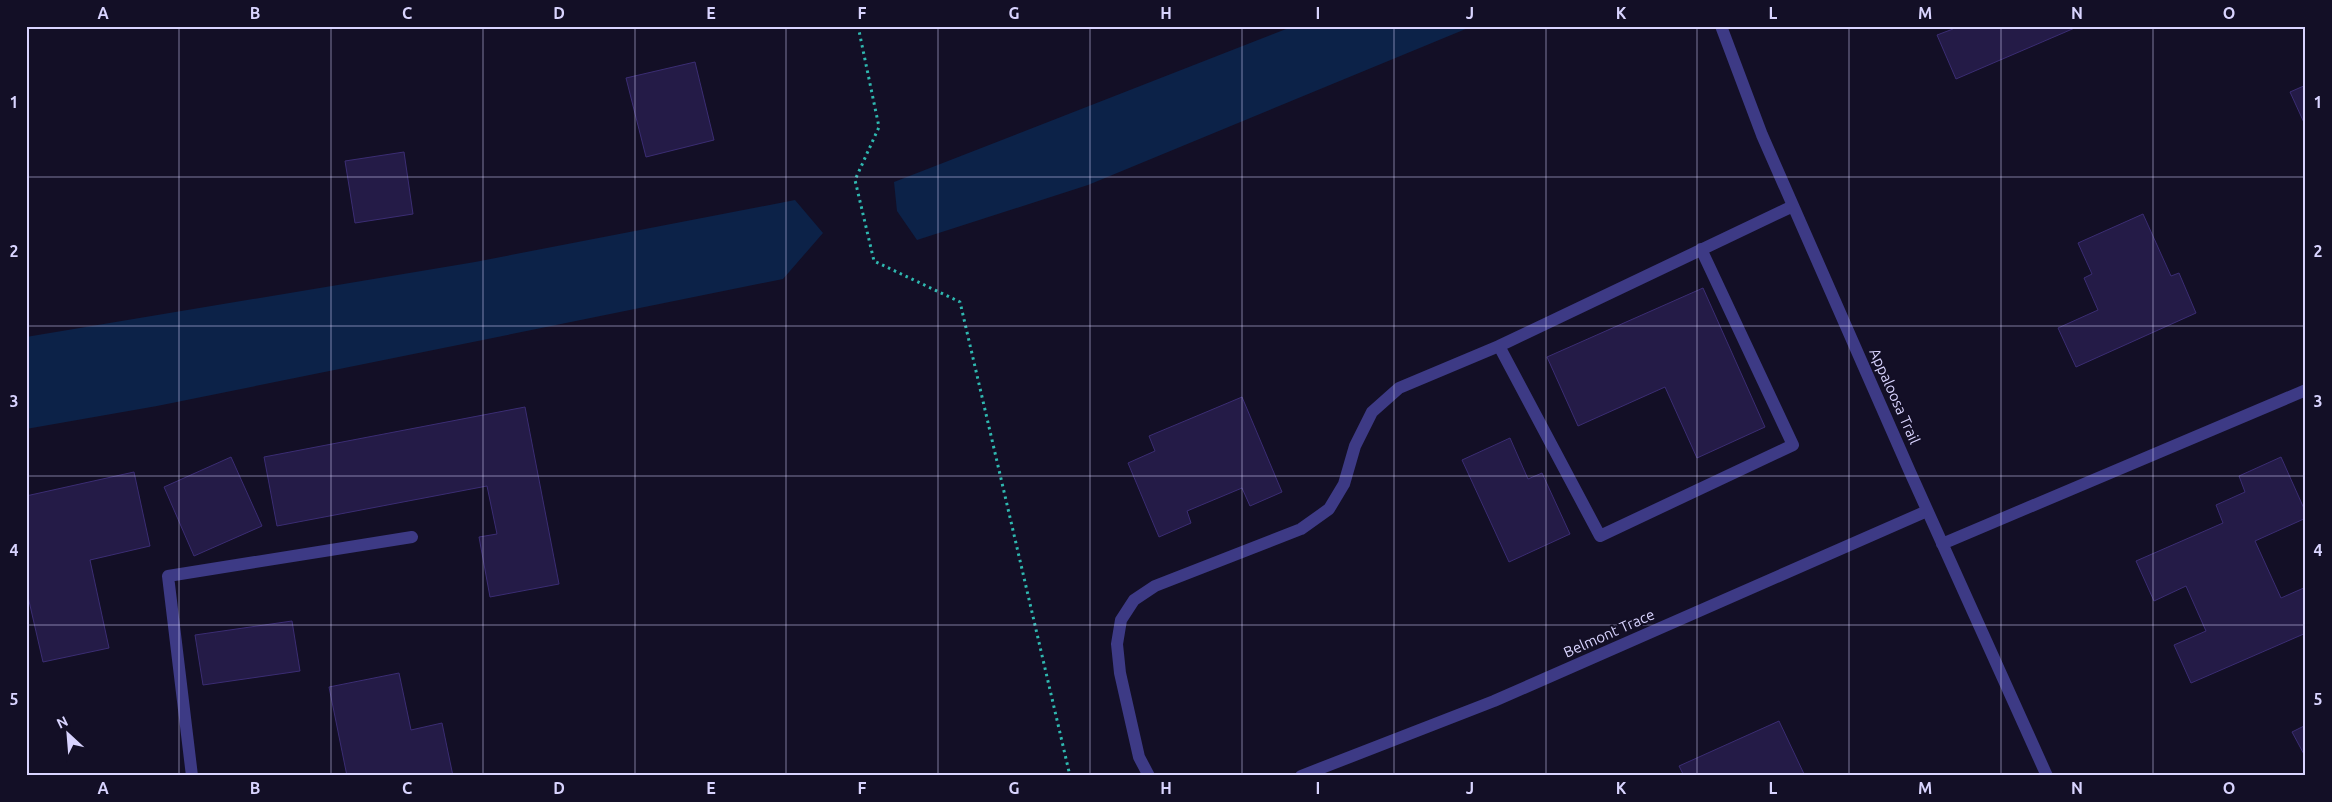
<svg xmlns="http://www.w3.org/2000/svg" width="2332" height="802" font-family="Ubuntu,sans-serif">
<style>
.water{fill:#0c2248}
.building{fill:#241b47;stroke:#3b2d73}
.lines{fill:none;stroke-linecap:round;stroke-linejoin:round}
.path{stroke:#2fb8b0;stroke-width:3;stroke-dasharray:2.5 4;stroke-linecap:butt}
.minor{stroke:#3d3a85;stroke-width:12}
.grid{fill:none;stroke:#d9d4ff;stroke-width:1;stroke-opacity:0.55}
.labels{text-anchor:middle;dominant-baseline:central;stroke-width:4;stroke-linejoin:round;paint-order:stroke}
.street-label{font-size:15px;fill:#d9d4ff;stroke:#130f26}
.neatline{fill:none;stroke:#d9d4ff;stroke-width:2}
.grid-label{font-size:16px;text-anchor:middle;font-weight:bold;fill:#d9d4ff}
</style>
<rect width="100%" height="100%" fill="#130f26"/>
<path class="water" d="M1294,26H1473L1088,185L917,240L897,211L894,182Z
M795,200L823,233L783,279L157,406L26,429V337L475,262Z"/>
<path class="building" d="M1951,26H2077V27L1956,79L1937,35L1953,29Z
M695,62L714,140L646,157L626,78Z
M2306,85V127L2290,92Z
M404,152L413,214L355,223L345,161Z
M2143,214L2171,276L2179,273L2196,313L2076,367L2058,328L2098,310L2084,278L2092,274L2078,243Z
M1703,288L1765,427L1697,458L1665,387L1578,426L1547,357Z
M1242,397L1282,492L1250,506L1242,488L1187,511L1191,523L1159,537L1128,463L1155,451L1149,436Z
M525,407L559,584L490,597L479,537L497,534L487,486L277,526L264,457Z
M1510,438L1528,479L1542,473L1570,534L1509,562L1462,460Z
M231,457L262,526L194,556L164,487Z
M2281,457L2306,513V518L2255,541L2281,598L2306,587V633L2191,683L2174,645L2206,631L2186,586L2154,601L2136,561L2223,523L2216,505L2245,492L2239,476Z
M134,472L150,546L90,560L109,648L43,662L26,588V496Z
M292,621L300,671L203,685L195,635Z
M399,673L411,730L442,723L453,776H347L329,687Z
M1779,721L1805,776H1684L1679,766Z
M2306,725V758L2292,732Z"/>
<g class="lines">
<path class="path" d="M858,26L879,127L855,180L874,261L960,302L1070,776"/>
<path class="minor" d="M1721,26L1762,135L1910,472L2047,776
M1701,249L1793,445L1600,536L1499,346L1793,206
M1942,544L2306,390
M192,776L168,576L412,537
M1149,776L1139,757L1120,673L1117,644L1121,620L1134,600L1155,586L1301,529L1329,509L1344,484L1355,446L1372,412L1399,388L1499,346
M1301,776L1494,701L1927,511"/>
</g>
<path class="grid" d="M179,26V776M331,26V776M483,26V776M635,26V776M786,26V776M938,26V776M1090,26V776M1242,26V776M1394,26V776M1546,26V776M1697,26V776M1849,26V776M2001,26V776M2153,26V776M26,177H2306M26,326H2306M26,476H2306M26,625H2306"/>
<g class="labels">
<g class="street-label">
<text transform="translate(1895 396) rotate(66)">Appaloosa Trail</text>
<text transform="translate(1609 633) rotate(-24)">Belmont Trace</text>
</g>
</g>
<rect width="2332" height="802" fill="none" stroke="#130f26" stroke-width="55"/>
<g transform="translate(68 734) rotate(334)" stroke="#130f26" stroke-width="4" paint-order="stroke">
<path d="M0-4L9 19L0 12L-9 19Z" fill="#d9d4ff"/>
<text y="-8" font-size="14" font-weight="bold" text-anchor="middle" fill="#d9d4ff">N</text>
</g>
<rect x="28" y="28" width="2276" height="746" class="neatline"/>
<g class="grid-label">
<text x="103" y="19">A</text>
<text x="255" y="19">B</text>
<text x="407" y="19">C</text>
<text x="559" y="19">D</text>
<text x="711" y="19">E</text>
<text x="862" y="19">F</text>
<text x="1014" y="19">G</text>
<text x="1166" y="19">H</text>
<text x="1318" y="19">I</text>
<text x="1470" y="19">J</text>
<text x="1621" y="19">K</text>
<text x="1773" y="19">L</text>
<text x="1925" y="19">M</text>
<text x="2077" y="19">N</text>
<text x="2229" y="19">O</text>
<text x="14" y="108">1</text>
<text x="2318" y="108">1</text>
<text x="14" y="257">2</text>
<text x="2318" y="257">2</text>
<text x="14" y="407">3</text>
<text x="2318" y="407">3</text>
<text x="14" y="556">4</text>
<text x="2318" y="556">4</text>
<text x="14" y="705">5</text>
<text x="2318" y="705">5</text>
<text x="103" y="794">A</text>
<text x="255" y="794">B</text>
<text x="407" y="794">C</text>
<text x="559" y="794">D</text>
<text x="711" y="794">E</text>
<text x="862" y="794">F</text>
<text x="1014" y="794">G</text>
<text x="1166" y="794">H</text>
<text x="1318" y="794">I</text>
<text x="1470" y="794">J</text>
<text x="1621" y="794">K</text>
<text x="1773" y="794">L</text>
<text x="1925" y="794">M</text>
<text x="2077" y="794">N</text>
<text x="2229" y="794">O</text>
</g>
</svg>
